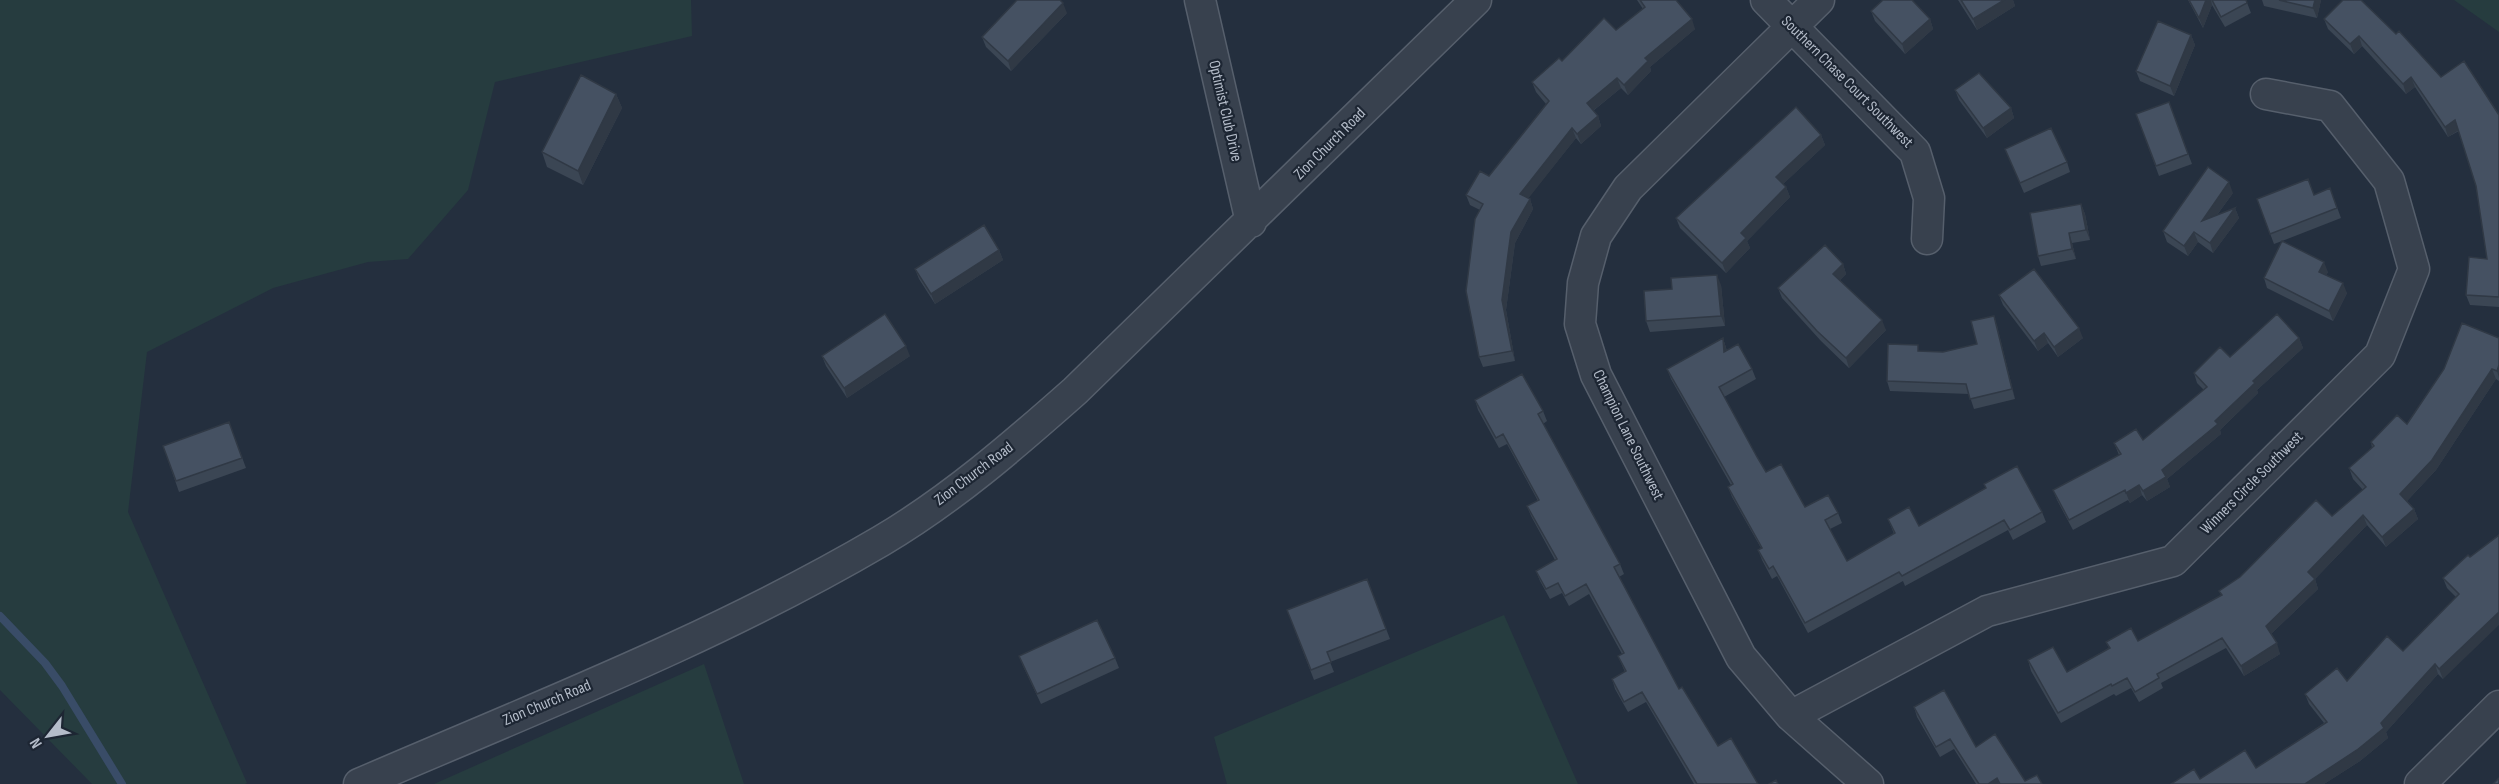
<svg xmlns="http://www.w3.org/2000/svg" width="2499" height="784" font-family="'Sofia Sans Condensed',sans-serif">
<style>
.green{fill:#263c3f}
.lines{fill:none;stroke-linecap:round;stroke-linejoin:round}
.stream{stroke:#394c67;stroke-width:8}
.minor-casing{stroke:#565f6c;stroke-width:33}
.minor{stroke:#38414e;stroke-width:30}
.wall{fill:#3b4654}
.shaded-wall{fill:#303945}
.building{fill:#455162;stroke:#303945;stroke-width:1.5}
.labels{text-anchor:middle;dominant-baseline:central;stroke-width:4.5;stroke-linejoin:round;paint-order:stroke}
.street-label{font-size:16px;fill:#b4bcc9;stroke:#1d2633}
</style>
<rect width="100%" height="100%" fill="#242f3e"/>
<path class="green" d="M0,0H691L692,36L495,82L468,190L408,259L368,262L273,288L147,352L128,512L247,783L245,784H92L0,690Z
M2454,0H2499V32Z
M1504,615L1578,784H1227L1214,737Z
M704,664L744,784H434Z"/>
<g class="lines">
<path class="stream" d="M0,616L45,663L62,686L122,784"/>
<g class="minor-casing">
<path id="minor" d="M1200,0L1251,222
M1766,0L1915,152L1929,198L1927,239
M1819,0L1628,188L1596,236L1583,283L1580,324L1596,375L1741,657L1791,716L1868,784
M1791,716L1987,611L2173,561L2380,355L2414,269L2389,181L2330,106L2266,94
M359,784C535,708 716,638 881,541C952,499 1014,445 1075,391L1476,0
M2420,784L2499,706"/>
</g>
<use href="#minor" class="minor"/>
</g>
<path class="wall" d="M1637,0H1676L1695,29L1650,67L1651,71L1628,95L1621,88L1593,111L1598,116L1601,126L1581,144L1576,138L1528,198L1530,199L1533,209L1515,243L1506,310L1515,361L1483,367L1479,357L1480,210L1470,205L1466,195L1489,176L1546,104L1536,92L1532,82L1562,61L1616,30L1643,9Z
M1958,0H2013L2015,6L1977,30Z
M2188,0H2246L2251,13L2225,27L2212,5L2203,28Z
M2262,0H2321L2317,18L2264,6Z
M1871,11L1930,19L1933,29L1905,54L1875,21Z
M1067,13L1011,71L986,47L982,37Z
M2324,19L2396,34L2441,77L2499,115V307L2470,305L2466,295L2487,259L2476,186L2459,131L2448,137L2415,87L2406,94L2362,46L2354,54L2328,29Z
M2191,35L2195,45L2174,96L2140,81L2136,71Z
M1955,90L2011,108L2014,118L1987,138L1959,100Z
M616,94L622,108L583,185L547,167L542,152Z
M2169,102L2192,164L2159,176L2136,114Z
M1821,135L1825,145L1783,184L1786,187L1790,197L1747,241L1750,248L1726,273L1680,228L1676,218Z
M2005,149L2067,162L2070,172L2024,193Z
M2330,188L2341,218L2282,241L2328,272L2326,275L2347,293L2333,321L2267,288L2264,278L2282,241L2274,244L2257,199L2314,195Z
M2233,193L2217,215L2235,208L2239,218L2213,253L2198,242L2188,256L2167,242L2163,231Z
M2081,204L2085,214L2090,240L2072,243L2076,259L2041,266L2038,256Z
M999,250L1003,260L935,304L919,279L915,269Z
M1843,264L1846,274L1840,280L1886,330L1849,368L1821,341L1782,298L1778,288Z
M1721,285L1725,326L1650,332L1646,321Z
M1999,295L2083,338L2058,357L2048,343L2038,351L2003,305Z
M1997,326L2015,399L1974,409L1969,394L1890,391L1887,381L1920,351L1943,352L1977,344Z
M1723,338L1727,351L1752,369L1756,379L1724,397L1757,457L1766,472L1805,507L1838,513L1842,523L1830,529L1847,561L1894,534L1888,519L1919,526L1986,489L1984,484L2042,512L2046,522L2013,540L2008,530L1905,586L1903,581L1808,633L1777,576L1772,579L1762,560L1758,550L1761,548L1732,497L1728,487L1731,485L1671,379L1667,369Z
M2299,338L2303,348L2257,390L2258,393L2220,430L2221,434L2167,479L2170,487L2147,501L2142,495L2130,503L2128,500L2073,530L2057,500L2053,490L2119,455L2114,443L2143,440L2204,390L2197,383L2194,373L2230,357Z
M2499,338V381L2496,379L2436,470L2407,501L2414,509L2418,519L2386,547L2367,525L2315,579L2318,589L2271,634L2280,654L2244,676L2226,648L2161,683L2163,688L2139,702L2131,688L2116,696L2114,694L2061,723L2031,671L2028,660L2067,672L2109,648L2106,642L2138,641L2221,595L2219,591L2332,516L2363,490L2353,479L2349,468L2372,448L2371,442L2407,424Z
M822,356H910L847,398L826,366Z
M1475,400L1543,411L1547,421L1543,424L1620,564L1624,574L1619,577L1679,689L1718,746L1758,784H1694L1646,702L1628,712L1615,689L1612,679L1625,672L1618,656L1622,654L1589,594L1569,606L1562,593L1550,599L1540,581L1536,571L1555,560L1531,516L1527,506L1538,501L1507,444L1499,448L1478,410Z
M229,422L246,468L179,492L163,446Z
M2468,555L2443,679L2438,674L2386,732L2388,738L2360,761L2324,784H2171L2200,779L2256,768L2324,723L2309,704L2305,694L2347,681L2403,651L2456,597L2447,588L2443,578Z
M1367,579L1390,639L1330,662L1334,672L1314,680L1287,610Z
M1019,656L1115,658L1119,668L1041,704L1023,666Z
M1914,707L1976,747L2025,781L2042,784H1976L1954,749L1940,757L1917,717Z"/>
<path class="shaded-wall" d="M2004,0H2013L2015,6L1977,30L1973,19Z
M2206,0H2211L2212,5L2203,28L2199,18Z
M2315,0H2321L2317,18L2313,8Z
M1063,3L1067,13L1011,71L1008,61Z
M1692,19L1695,29L1650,67L1651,71L1628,95L1624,85L1645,58Z
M1930,19L1933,29L1905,54L1902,44Z
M2191,35L2195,45L2174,96L2170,86Z
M2359,36L2362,46L2354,54L2350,44Z
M2411,77L2415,87L2406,94L2403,84Z
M1617,78L1621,88L1590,113L1587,103Z
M616,94L622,108L583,185L578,171Z
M2011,108L2014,118L1987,138L1983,128Z
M1598,116L1601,126L1581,144L1577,134Z
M2455,120L2459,130L2448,137L2445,127Z
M1572,128L1576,138L1524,204L1520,194Z
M1821,135L1825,145L1780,187L1776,177Z
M2229,182L2233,193L2205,231L2202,221Z
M1786,187L1790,197L1747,241L1750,248L1726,273L1722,263L1741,233Z
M1530,199L1533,209L1515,243L1506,310L1515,361L1512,351L1502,300L1511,232Z
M2081,204L2085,214L2090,240L2086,230Z
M2235,208L2239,218L2213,253L2210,243Z
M2194,232L2198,242L2188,256L2184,246Z
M2069,233L2072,243L2076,259L2072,249Z
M999,250L1003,260L935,304L931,294Z
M2324,262L2328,272L2323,282L2319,272Z
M1843,264L1846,274L1836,284L1833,274Z
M1717,275L1721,285L1725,326L1721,316Z
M2343,283L2347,293L2333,321L2329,311Z
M1994,316L1997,326L2015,399L2012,389Z
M1882,320L1886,330L1849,368L1846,358Z
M2079,328L2083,338L2058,357L2054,347Z
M2044,333L2048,343L2038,351L2034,341Z
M1723,338L1726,348L1727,362L1724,352Z
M2299,338L2303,348L2257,390L2258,393L2220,430L2221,434L2167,479L2170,487L2147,501L2143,491L2162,470L2215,421L2253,381Z
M906,346L910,356L847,398L844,388Z
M2499,365V378L2497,371Z
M2492,369L2496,379L2436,470L2404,504L2400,494Z
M2139,485L2142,495L2130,503L2126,493Z
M2414,509L2418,519L2386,547L2382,537Z
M2363,515L2367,525L2315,579L2318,589L2269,636L2266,626L2308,572Z
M2499,612V625L2443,679L2439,669Z
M2277,643L2280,654L2244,676L2241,666Z
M2435,664L2438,674L2386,732L2388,738L2360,761L2324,784H2305L2381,723Z
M1997,778L1999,784H1988Z"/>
<path class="building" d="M1017,0H1060L1063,3L1008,61L982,37Z
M1640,0H1676L1692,19L1645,58L1648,61L1624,85L1617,78L1587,103L1598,116L1577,134L1572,128L1520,194L1530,199L1511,232L1502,300L1512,351L1479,357L1466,291L1475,219L1483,204L1466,195L1480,171L1489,176L1549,101L1532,82L1559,58L1562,61L1604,18L1616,30L1645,7Z
M1883,0H1912L1930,19L1902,44L1871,11Z
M1961,0H2004L1973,19Z
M2189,0H2206L2199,18Z
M2212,0H2246L2247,3L2221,17Z
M2279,0H2315L2313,8Z
M2343,0H2361L2396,34L2399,31L2441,77L2464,61L2499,115V297L2466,295L2469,257L2487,259L2476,186L2455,120L2445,127L2411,77L2403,84L2359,36L2350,44L2324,19Z
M2158,21L2191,35L2170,86L2136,71Z
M1979,73L2011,108L1983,128L1955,90Z
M581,75L616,94L578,171L542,152Z
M2169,102L2188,154L2156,166L2136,114Z
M1796,107L1821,135L1776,177L1786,187L1741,233L1746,238L1722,263L1676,218Z
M2051,128L2067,162L2020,183L2005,149Z
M2208,167L2229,182L2202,221L2235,208L2210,243L2194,232L2184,246L2163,231Z
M2308,179L2314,195L2330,188L2337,208L2270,234L2257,199Z
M2081,204L2086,230L2069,233L2072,249L2038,256L2030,213Z
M984,225L999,250L931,294L915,269Z
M2282,241L2324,262L2319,272L2343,283L2329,311L2264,278Z
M1825,245L1843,264L1833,274L1882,320L1846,358L1817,331L1778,288Z
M2034,269L2079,328L2054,347L2044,333L2034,341L1999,295Z
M1717,275L1721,316L1646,321L1644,291L1672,289L1671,278Z
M885,314L906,346L844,388L822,356Z
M2277,314L2299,338L2253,381L2255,383L2215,421L2218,424L2162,470L2166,477L2143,491L2139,485L2126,493L2125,490L2069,520L2053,490L2121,454L2114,443L2136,429L2143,440L2207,387L2194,373L2220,347L2230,357Z
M1994,316L2012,389L1970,399L1966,384L1887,381L1888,344L1918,345V351L1943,352L1977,344L1971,321Z
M2462,323L2499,338V365L2497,371L2492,369L2432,460L2400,494L2414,509L2382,537L2363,515L2308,572L2315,579L2266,626L2277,643L2241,666L2222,638L2157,674L2159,678L2135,692L2127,678L2112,686L2111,684L2058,713L2028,660L2053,647L2067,672L2110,648L2106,642L2131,628L2138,641L2222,595L2219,591L2240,577L2316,500L2332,516L2366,487L2349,468L2374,446L2371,442L2397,415L2407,424L2444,369Z
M1723,338L1724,352L1738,344L1752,369L1719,387L1757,457L1766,472L1781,464L1805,507L1828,495L1838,513L1825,520L1847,561L1895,533L1888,519L1909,507L1919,526L1986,488L1984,484L2017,466L2042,512L2010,530L2004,520L1902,576L1899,572L1805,623L1773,566L1769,569L1758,550L1762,548L1728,487L1733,484L1667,369Z
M1522,374L1543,411L1538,414L1620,564L1614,567L1679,689L1682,687L1718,746L1731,738L1758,784H1697L1642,692L1624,702L1612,679L1626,671L1618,656L1624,653L1586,584L1565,596L1558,583L1546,589L1536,571L1557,559L1527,506L1539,500L1503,434L1496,438L1475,400Z
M229,422L242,458L176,481L163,446Z
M2499,535V612L2439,669L2435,664L2381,723L2384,728L2357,750L2305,784H2171L2194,769L2200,779L2245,750L2256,768L2327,722L2305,694L2337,668L2347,681L2387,636L2403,651L2459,594L2443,578L2468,555L2470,557Z
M1367,579L1386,629L1327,652L1331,662L1311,670L1287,610Z
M1097,620L1115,658L1037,694L1019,656Z
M1944,690L1976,747L1995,734L2025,781L2037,775L2042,784H2000L1997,778L1988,784H1979L1950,739L1936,747L1914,707Z
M2499,778V784H2493Z
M1776,780L1778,784H1769Z"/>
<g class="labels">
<g class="street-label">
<text transform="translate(1847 82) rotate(45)">Southern Chase Court Southwest</text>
<text transform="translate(1225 111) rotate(77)">Optimist Club Drive</text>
<text transform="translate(1330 144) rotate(-45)">Zion Church Road</text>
<text transform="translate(1628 435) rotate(64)">Champion Lane Southwest</text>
<text transform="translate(974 474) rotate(-37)">Zion Church Road</text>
<text transform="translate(2252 483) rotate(-45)">Winners Circle Southwest</text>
<text transform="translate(547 703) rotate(-23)">Zion Church Road</text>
</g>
</g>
<g transform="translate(48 736) rotate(239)" stroke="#1d2633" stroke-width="4.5" paint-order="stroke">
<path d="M0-4.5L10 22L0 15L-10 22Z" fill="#b4bcc9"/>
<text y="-9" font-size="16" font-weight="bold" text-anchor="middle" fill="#b4bcc9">N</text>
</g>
</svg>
